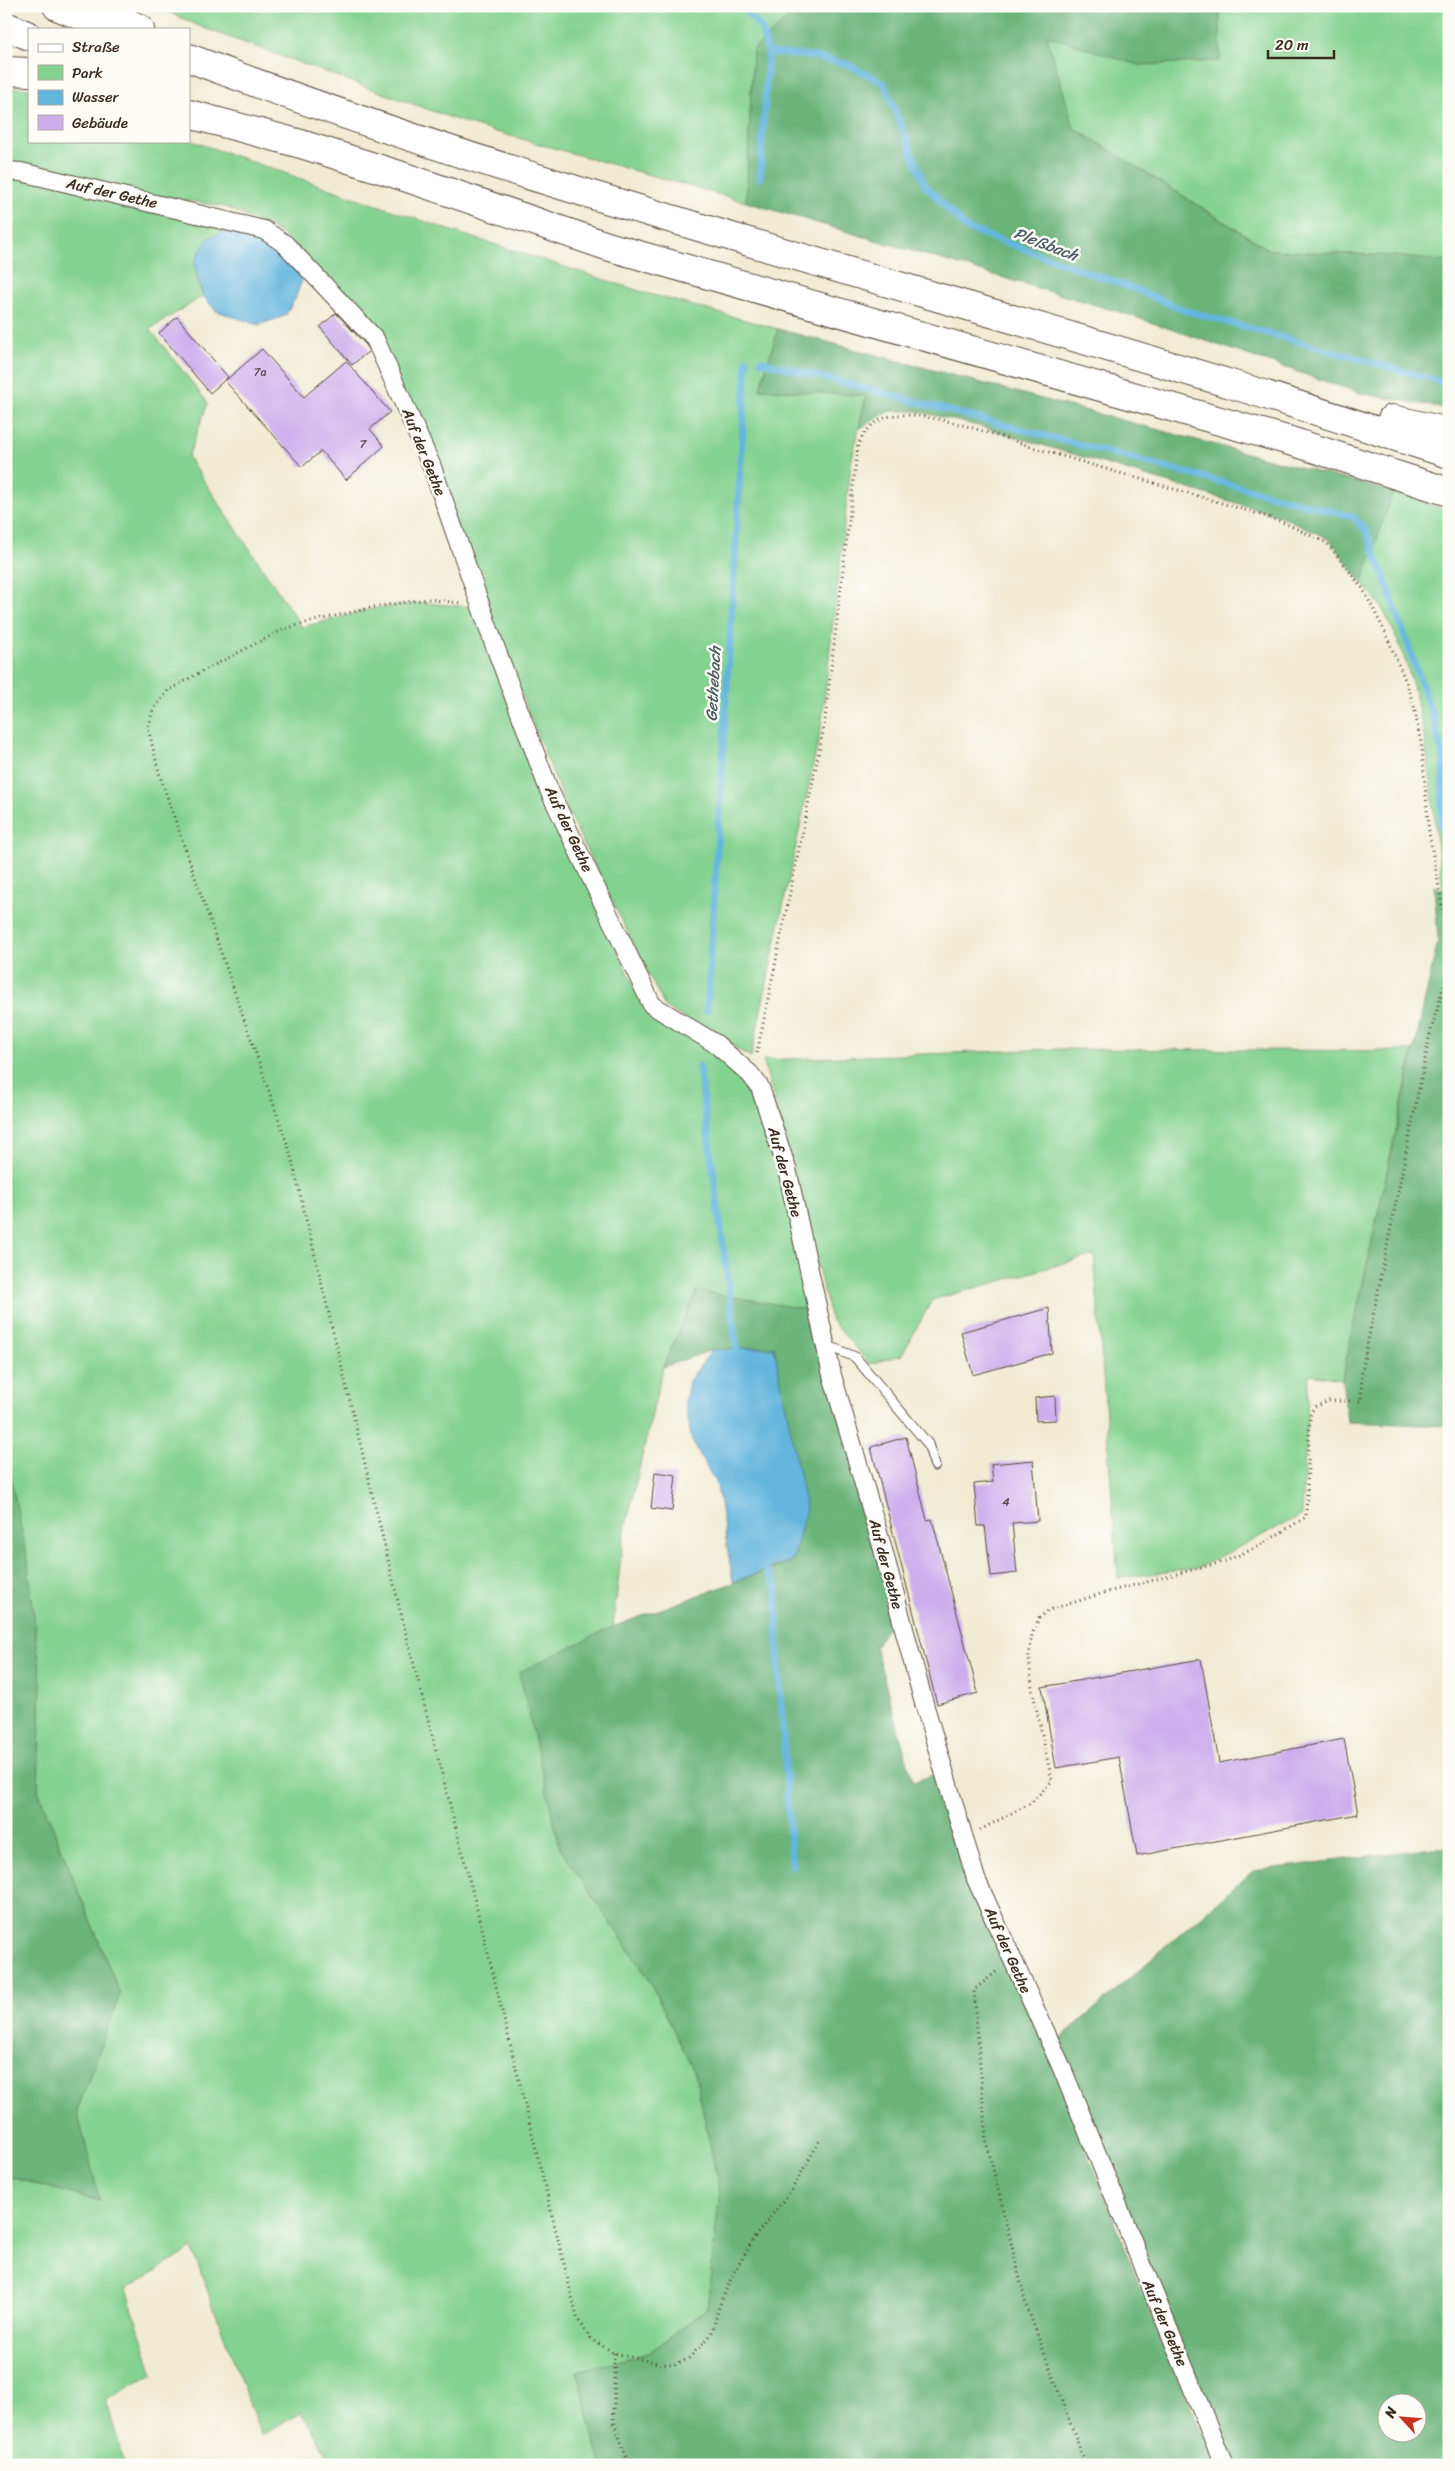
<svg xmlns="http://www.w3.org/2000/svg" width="1455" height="2471" font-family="Sriracha,sans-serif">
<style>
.green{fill:#84d290;stroke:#607e57}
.forest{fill:#6bb47a;stroke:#536f4c;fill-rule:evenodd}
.water{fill:#63b5de;stroke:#4f707e}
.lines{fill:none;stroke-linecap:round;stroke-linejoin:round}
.stream{stroke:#63b5de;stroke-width:7}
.building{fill:#ceaded}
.service-casing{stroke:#564739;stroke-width:11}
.minor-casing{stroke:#564739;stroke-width:20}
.motorway-casing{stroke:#564739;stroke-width:30}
.path{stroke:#564739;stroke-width:3;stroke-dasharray:1 4;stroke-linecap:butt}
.service{stroke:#fff;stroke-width:9}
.minor{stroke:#fff;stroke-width:18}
.motorway{stroke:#fff;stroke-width:28}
.labels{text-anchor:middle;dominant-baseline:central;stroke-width:5;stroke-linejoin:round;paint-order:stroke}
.number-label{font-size:12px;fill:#604b52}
.street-label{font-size:15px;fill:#3b2a1e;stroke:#fdfcf7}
.water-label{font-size:16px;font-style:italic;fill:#495b61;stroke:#fdfcf7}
</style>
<rect width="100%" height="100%" fill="#fdfcf7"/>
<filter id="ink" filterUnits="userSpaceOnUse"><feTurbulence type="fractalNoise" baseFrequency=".02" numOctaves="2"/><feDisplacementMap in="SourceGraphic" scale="10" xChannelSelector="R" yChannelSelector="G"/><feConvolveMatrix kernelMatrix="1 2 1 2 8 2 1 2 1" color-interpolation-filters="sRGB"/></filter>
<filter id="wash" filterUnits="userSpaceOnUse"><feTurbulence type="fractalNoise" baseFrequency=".0096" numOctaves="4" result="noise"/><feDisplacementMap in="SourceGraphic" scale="20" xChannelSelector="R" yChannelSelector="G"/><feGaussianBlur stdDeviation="1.12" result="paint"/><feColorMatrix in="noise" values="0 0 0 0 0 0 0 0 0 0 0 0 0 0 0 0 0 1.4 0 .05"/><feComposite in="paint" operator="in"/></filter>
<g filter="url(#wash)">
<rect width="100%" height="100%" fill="#f1ebd3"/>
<path class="green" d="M155,6H802L753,50L746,202L468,124L204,28Z
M1220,6H1449V262L1394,256L1270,250L1074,128L1046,34L1138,65L1219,61Z
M6,87L29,89V141L189,140L452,231L646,293L778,329L760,389L866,395L851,464L821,728L751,1057L665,1007L572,821L378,336L281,233L226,207L159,196L233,228L196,278L203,296L150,329L208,403L188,457L302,627L377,608L423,603L473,607L607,929L647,1013L713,1051L756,1092L779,1169L810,1310L697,1291L663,1367L623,1538L613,1627L520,1673L648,1978L695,2073L720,2192L707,2308L649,2353L577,2371L601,2465H333L301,2412L261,2435L192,2249L126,2289L153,2374L106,2400L125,2465H6V2176L99,2201L77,2111L120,1994L38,1791L41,1682L28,1563L6,1454Z
M1393,492L1449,511V892L1443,890C1430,797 1430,698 1385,614C1380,603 1370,593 1362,583Z
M1059,1049L1413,1051L1342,1379L1309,1374L1302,1515L1198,1568L1118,1578L1094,1255L932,1300L902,1355L870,1364L831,1320L792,1163L763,1060Z"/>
<path class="forest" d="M802,6H1220V61L1138,65L1046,35L1074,128L1269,250L1394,256L1449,262V409L1360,393L1126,314L746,202L753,50Z
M778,329L1393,492L1362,583L1329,539L1283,517L982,427L917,411H889L859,429L866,396L760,389Z
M1434,886L1449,892V1426L1347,1422L1342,1379L1438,940Z
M697,1291L810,1310L895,1616L875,1646L913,1782L939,1773L1158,2332L1217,2465H601L577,2371L649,2353L707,2308L720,2192L695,2073L648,1978L560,1848L519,1672L612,1627L793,1561L805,1509L774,1347L712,1350L663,1367Z
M6,1454L28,1563L41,1682L38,1791L120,1994L77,2111L100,2201L6,2176Z
M1449,1846V2465H1232L1055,2043L1253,1871ZM1388,2404H1418V2434H1388Z"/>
<path class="water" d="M233,228C264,230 285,251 305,272L295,299L285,316L258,325L216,311L203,296L194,265L198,255L209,238Z
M774,1347L806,1509L793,1560L733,1582L717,1485L692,1441L685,1403L689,1381L712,1350Z"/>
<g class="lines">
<path class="stream" d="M741,6L761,28L768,53L760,178
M768,53L810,56L847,64L884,83L925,185L966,228L1137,290L1184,310L1449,384
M761,361L1354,517L1366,531L1386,582L1433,717L1444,759L1441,822L1449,855
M707,1011L747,360
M699,1066L737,1349
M766,1571L777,1587L778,1655L792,1866"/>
</g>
<g id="blocks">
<path class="building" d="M336,313L366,345L369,351L352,365L320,327Z
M177,317L228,377L210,393L159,333Z
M262,349L304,397L346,361L390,412L370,429L384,446L346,480L321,451L302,467L225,381Z
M1049,1308L1052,1353L973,1375L961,1332Z
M1055,1396L1056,1420L1036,1421L1035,1398Z
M906,1437L927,1520L932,1519L978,1693L937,1704L871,1447Z
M1033,1460L1038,1521L1012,1523L1017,1573L991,1576L985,1526H978L974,1484L993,1482L991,1464Z
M655,1472L676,1475L672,1511L651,1508Z
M1201,1659L1219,1763L1344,1739L1358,1814L1137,1856L1119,1757L1056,1768L1042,1687Z"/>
</g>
</g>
<g filter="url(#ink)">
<use href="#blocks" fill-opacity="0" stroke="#564739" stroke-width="1"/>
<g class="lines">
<g class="service-casing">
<path id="service" d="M826,1345L855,1357L928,1444L935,1466"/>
</g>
<g class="minor-casing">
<path id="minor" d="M6,171L21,172L264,230L285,244L375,339L432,467L493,641L549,790L652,1005L716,1044L750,1074L760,1087L787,1169L832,1375L882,1546L923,1700L976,1879L1061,2066L1224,2465"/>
</g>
<g class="motorway-casing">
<path id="motorway" d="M57,6L113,29
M99,8L140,29
M6,26L29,36
M189,58C530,188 885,278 1234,385C1306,407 1377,431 1449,454
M6,71L29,72
M189,114L301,144L393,173L607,246L1297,443L1449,492
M1392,419L1449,432"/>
</g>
<path class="path" d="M459,603L428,599L379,606L305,623L282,630L197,674L168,691L153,710L148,728L160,776L290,1152L403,1622L481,1925L577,2317L591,2339L614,2353L662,2364H675L688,2359L711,2335L721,2301L734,2272L756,2235L791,2191L821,2138
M757,1053L824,727L858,445C865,428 880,416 898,415C938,413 1003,438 1042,450C1122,474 1201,496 1280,521L1327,543L1363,589L1385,632L1406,682L1414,706L1422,749L1429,833L1449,942
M980,1830L1031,1803L1052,1781L1032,1688L1029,1656L1032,1634L1039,1618L1049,1610L1104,1593L1226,1561L1259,1546L1306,1517L1310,1416L1314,1407L1329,1401H1361L1362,1370L1430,1034L1449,968
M996,1972L974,1990L986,2140L1026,2304L1086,2465
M614,2353V2422L629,2465"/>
<use href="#service" class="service"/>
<use href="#minor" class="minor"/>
<use href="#motorway" class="motorway"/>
</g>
</g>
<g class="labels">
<g class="number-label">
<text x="260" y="372">7a</text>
<text x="363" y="444">7</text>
<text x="1006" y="1502">4</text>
</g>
<g class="street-label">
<text transform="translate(112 193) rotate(13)">Auf der Gethe</text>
<text transform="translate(424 452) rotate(68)">Auf der Gethe</text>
<text transform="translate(569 829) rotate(65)">Auf der Gethe</text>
<text transform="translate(785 1172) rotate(75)">Auf der Gethe</text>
<text transform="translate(886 1564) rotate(75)">Auf der Gethe</text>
<text transform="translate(1008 1950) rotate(66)">Auf der Gethe</text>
<text transform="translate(1165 2323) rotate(67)">Auf der Gethe</text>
</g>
<g class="water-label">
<text transform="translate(1046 244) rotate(21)">Pleßbach</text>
<text transform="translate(713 684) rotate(-87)">Gethebach</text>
</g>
</g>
<rect width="1455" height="2471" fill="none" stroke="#fdfcf7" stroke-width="25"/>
<rect x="28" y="28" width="162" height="115" fill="#fdfcf7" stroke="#afa8a0"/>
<rect x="38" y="44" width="25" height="8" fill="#ffffff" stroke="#afa8a0"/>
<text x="72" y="52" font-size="15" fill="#3b2a1e">Straße</text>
<rect x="38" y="65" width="25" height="15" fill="#84d290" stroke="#afa8a0"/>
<text x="72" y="78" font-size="15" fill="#3b2a1e">Park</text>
<rect x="38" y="90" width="25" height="15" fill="#63b5de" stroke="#afa8a0"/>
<text x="72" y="102" font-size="15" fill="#3b2a1e">Wasser</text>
<rect x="38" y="115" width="25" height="15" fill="#ceaded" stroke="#afa8a0"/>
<text x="72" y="128" font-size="15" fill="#3b2a1e">Gebäude</text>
<g transform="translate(1402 2418) rotate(296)"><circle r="24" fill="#fdfcf7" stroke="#afa8a0"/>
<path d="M0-4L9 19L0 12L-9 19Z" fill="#c8321e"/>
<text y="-8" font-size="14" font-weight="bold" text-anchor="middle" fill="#3b2a1e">N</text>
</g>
<path d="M1268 50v8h66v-8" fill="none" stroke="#3b2a1e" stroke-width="2.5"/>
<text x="1275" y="50" font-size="15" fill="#3b2a1e" stroke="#fdfcf7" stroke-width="4" paint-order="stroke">20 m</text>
</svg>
